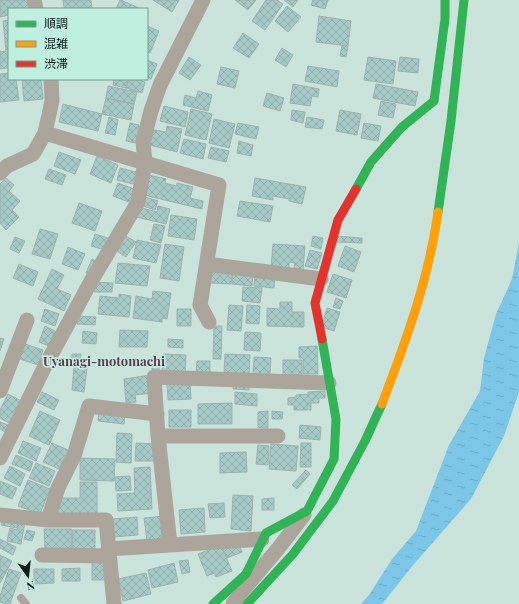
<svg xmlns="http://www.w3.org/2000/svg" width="519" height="604" font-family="'Playfair Display','Noto Sans JP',serif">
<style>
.water{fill:url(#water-ripples)}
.building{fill:url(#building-cross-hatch);stroke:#9db2af}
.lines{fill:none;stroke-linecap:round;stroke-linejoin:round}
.lane{stroke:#aba59b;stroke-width:8}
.street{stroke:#aba59b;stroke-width:15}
.fast{stroke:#30b455;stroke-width:9}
.slow{stroke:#ff9f0a;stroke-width:9}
.jam{stroke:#e5322d;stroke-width:9}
.labels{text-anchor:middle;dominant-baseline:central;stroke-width:3.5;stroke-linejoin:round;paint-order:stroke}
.quarter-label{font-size:13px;font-weight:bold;fill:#733150;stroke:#bfefdf}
</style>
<defs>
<pattern id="water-ripples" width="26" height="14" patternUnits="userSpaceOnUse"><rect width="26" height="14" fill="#7cc7e8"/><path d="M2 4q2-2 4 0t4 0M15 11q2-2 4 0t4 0" fill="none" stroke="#6aaac6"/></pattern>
<pattern id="building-cross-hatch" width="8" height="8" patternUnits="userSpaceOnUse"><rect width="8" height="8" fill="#a6cbc7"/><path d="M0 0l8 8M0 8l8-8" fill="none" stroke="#8eaeaa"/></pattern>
</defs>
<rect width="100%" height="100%" fill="#cae4dc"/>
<path class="water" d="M519,243V392L504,436L471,499L414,564L382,604H361L369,595L392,559L416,531L449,445L480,391L484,358L496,314L512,279Z"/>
<path class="building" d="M0,0H28L30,9H9V15L0,17Z
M63,0H91L92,8L64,9Z
M120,0H121L139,8L116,9Z
M153,0H179L172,12Z
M235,0H256L248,10Z
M266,0H277L283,4L265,30L252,21Z
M284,0H298L293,7Z
M313,0H328L325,9L311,5Z
M287,6L301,17L288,32L275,21Z
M319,16L351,21L348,46L316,42Z
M9,20V68L0,69V50V52L6,51L3,21Z
M147,26L159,31L150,53L147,52Z
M243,33L259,44L249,58L233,48Z
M342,45L348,46L346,57L340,56Z
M282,48L293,55L286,67L275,60Z
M189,57L201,65L190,80L179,73Z
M368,57L396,61L393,84L364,80Z
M400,57L419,59L418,73L398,71Z
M147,60L157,64L151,79L147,77Z
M308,66L339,71L337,87L305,81Z
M221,67L239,71L235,88L217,84Z
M9,73V79H16L19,100L0,102V74Z
M22,79H41L43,99L24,101Z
M114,79H128L126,88L113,85Z
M129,79H136L145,82L142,93L126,88Z
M293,84L319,89L318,97L312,96L310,106L290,103Z
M376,84L418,92L415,106L373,98Z
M108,86L137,92L134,104L106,98Z
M198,91L212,95L208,111L183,105L185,95L196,98Z
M267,93L284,98L280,111L263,106Z
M106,98L134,104L131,120L102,114Z
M381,101L396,104L393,118L378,115Z
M63,104L102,114L98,131L59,122Z
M164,106L188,112L185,127L160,121Z
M191,109L212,114L206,140L185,135Z
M292,110L305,112L303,123L291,120Z
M340,110L361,114L357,135L336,131Z
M109,117L118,120L115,135L105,133Z
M307,117L324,120L322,129L305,127Z
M214,119L235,124L229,148L209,143Z
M130,123L139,125L136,143L126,141Z
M238,123L259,127L256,139L235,134Z
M364,123L381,126L378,141L361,138Z
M167,126L182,129L177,152L150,145L154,130L166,132Z
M184,139L206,144L203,159L180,153Z
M239,141L253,145L251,156L237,153Z
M211,147L229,151L226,162L208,158Z
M59,152L81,160L75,174L54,166Z
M97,156L118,165L111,183L90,174Z
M120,168L136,172L133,184L117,180Z
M49,169L66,175L62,185L45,179Z
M149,175L166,179L165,183L176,186L177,183L193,187L190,198L203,201L202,209L144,195Z
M6,178L14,185L9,191L20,201L12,210L19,217L6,230L0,223V184Z
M255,178L306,187L302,204L289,201V199L273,196V200L252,196Z
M118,183L134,189L129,202L113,196Z
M145,197L158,201L155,210L143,206Z
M240,201L273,206L270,222L237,216Z
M79,203L102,211L95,231L72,223Z
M158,206L170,209L166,224L136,217L138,207L157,212Z
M171,215L197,219L194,240L168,236Z
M154,224L165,226L161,243L150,240Z
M40,229L58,234L50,259L32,254Z
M95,234L108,238L105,250L91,246Z
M124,235L136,242L126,257L115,250Z
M313,236L323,238L321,249L311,246Z
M336,236L362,238V243L336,242Z
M15,237L25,241L19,253L10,249Z
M137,240L161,245L156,263L133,258Z
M165,244L184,247L179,281L160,278Z
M273,244L305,246L303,270L294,269L295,263L289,262V269L271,267Z
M345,246L361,252L354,272L338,266Z
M68,247L85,254L78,270L62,264Z
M310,250L322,253L317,269L305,266Z
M92,259L98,262L92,276L86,273Z
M118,263L150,266L147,286L115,283Z
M19,264L38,272L33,286L13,278Z
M52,269L64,275L57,289L71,295L64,311L38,299Z
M211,269L232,271L231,284L210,283Z
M233,271L253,272L252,286L232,284Z
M255,274L275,275L274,288L254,286Z
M333,274L352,280L346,298L327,292Z
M95,282L113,283L112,292H94Z
M243,287L262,288L260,303L242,301Z
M153,291L171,293L167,319L162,318V322L133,318L136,296L152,299Z
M119,294L131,296L129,317L98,314L100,296L119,298Z
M336,298L343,301L340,309L333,307Z
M280,302H292V312H304V327L267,326V308L280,309Z
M229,305L243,306L241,331L227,330Z
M247,305L260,306L259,324L246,323Z
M327,308L340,312L334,331L321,327Z
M45,309L59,314L55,326L41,321Z
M177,309H191V326H177Z
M78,316L96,317L95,325L77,324Z
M45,326L55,331L49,346L39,342Z
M214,326H222L221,359H213Z
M120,330L148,331L147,347H119Z
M83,331L97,333L96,344L82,343Z
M245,332L261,333L260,351L244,350Z
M0,338L4,339L0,351Z
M168,339L183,340V348L168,347Z
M22,343L43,350L38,365L17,358Z
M317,346L318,374H303V358H299V347Z
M72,354H81L80,363H71Z
M163,354L186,355L185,374L162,373Z
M225,354L250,355L249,374L224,373Z
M254,357L271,358L270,375L253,374Z
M152,358H160L159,371L152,370Z
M283,360H302V375H283Z
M197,361H210V373H196Z
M74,367L87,368L84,392L72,390Z
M151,375L153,393L135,395L136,402L126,403L124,379Z
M233,381H250L249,390L233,389Z
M190,382L191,399L168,400L167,383Z
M325,391V398H319V403H311V410H294V405H288V398L296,397V395L308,394V392Z
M42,392L59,400L54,410L37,402Z
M235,392L257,394V406L235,404Z
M8,394L23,402L11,424L0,418V410Z
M232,403V424H198V404Z
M99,408L125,411L124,424L98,421Z
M169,410H191V427H169Z
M40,411L60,420L49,445L29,436Z
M268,411V428H258V412Z
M272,411L283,412L282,419H272Z
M0,422L8,425L5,432L0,429Z
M300,425L321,427L320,440L299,438Z
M117,433L132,434L131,463L116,462Z
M23,441L41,448L36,461L18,453Z
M52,443L68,450L59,469L43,462Z
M136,443L156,444L155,461H135Z
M301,443H311V467H300Z
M271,444L298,446L296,471L269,469Z
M258,445L269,446L268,465L256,464Z
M246,452L247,472L220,473V453Z
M16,455L33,462L30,471L12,464Z
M80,458L115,459L114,481L80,480Z
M36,463L55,471L49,486L29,478Z
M10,466L25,474L20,486L4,478Z
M150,467L152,509L118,511L117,494L135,493L134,468Z
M306,470L310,474L297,489L292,485Z
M130,476L131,490L116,491L115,477Z
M28,480L50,489L40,514L18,506Z
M0,481L17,488L12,499L0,494Z
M80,482H97V515L58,516L57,498H80Z
M233,495L253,496L251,531L231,529Z
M274,498V510H262V499Z
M224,503L225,517L210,518L208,504Z
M204,508L205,532L181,534L179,510Z
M3,516L18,520L17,528L1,525Z
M164,516L166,539L147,541L144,518Z
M137,517L138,535L113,537L112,519Z
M19,520L25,522L21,544L7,541L10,528L17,530Z
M44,529H72V548L45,549Z
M27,530L35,532L32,541L24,539Z
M73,530H95V549L72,548Z
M0,539L16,547L13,555L0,548Z
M238,542L242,552L227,558L223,548Z
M221,545L232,571L216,577L214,573L207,576L198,554Z
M0,555L12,561L0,583Z
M188,560L190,572L182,574L179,561Z
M92,562H105V580H92Z
M174,563L178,582L152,588L148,570Z
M80,568V581H62V569Z
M9,569L21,573L10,604H6L0,602V596Z
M34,569H54V583L34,584Z
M146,573L151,594L123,601L118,579Z"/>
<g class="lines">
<path class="lane" d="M21,598L26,604"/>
<path class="street" d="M34,0L36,9
M45,133L219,185L200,305L209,322
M0,173L7,166L33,154L45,133L52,101L51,79
M207,264L321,279
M0,391L27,320
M158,436H278
M0,458L43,370L90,283L138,202L145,162L143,142L151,111L160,85L203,0
M0,515L48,520H106L114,604
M48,520L58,488L74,456L89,406L157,414
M170,544L158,436L154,377L329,383
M108,549L262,539
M42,555L109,556
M233,604L239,595L277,550L304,515"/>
<path class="fast" d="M356,189L371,162L402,127L434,101L445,19V0
M438,212L451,121L464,0
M213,604L246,574L266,533L307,511L334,459L336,419L322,339
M247,604L293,554L333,501L365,441L382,404"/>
<path class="slow" d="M382,404C406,341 429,278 438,212"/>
<path class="jam" d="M322,339L315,303L338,220L356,189"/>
</g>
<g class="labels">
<g class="quarter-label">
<text x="104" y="360">Uyanagi-motomachi</text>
</g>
</g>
<rect x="8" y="8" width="140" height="72" fill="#bfefdf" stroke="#779b90"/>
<rect x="16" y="21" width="20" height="6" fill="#30b455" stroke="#779b90"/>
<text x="44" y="28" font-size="12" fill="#0b1e19">順調</text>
<rect x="16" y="41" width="20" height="6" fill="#ff9f0a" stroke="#779b90"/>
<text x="44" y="48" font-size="12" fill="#0b1e19">混雑</text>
<rect x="16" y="61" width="20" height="6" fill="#e5322d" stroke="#779b90"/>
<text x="44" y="68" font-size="12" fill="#0b1e19">渋滞</text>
<g transform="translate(28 576) rotate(165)" stroke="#bfefdf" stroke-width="3" paint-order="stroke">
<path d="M0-3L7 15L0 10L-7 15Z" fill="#0b1e19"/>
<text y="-6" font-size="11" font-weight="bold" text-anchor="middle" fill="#0b1e19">N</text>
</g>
</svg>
